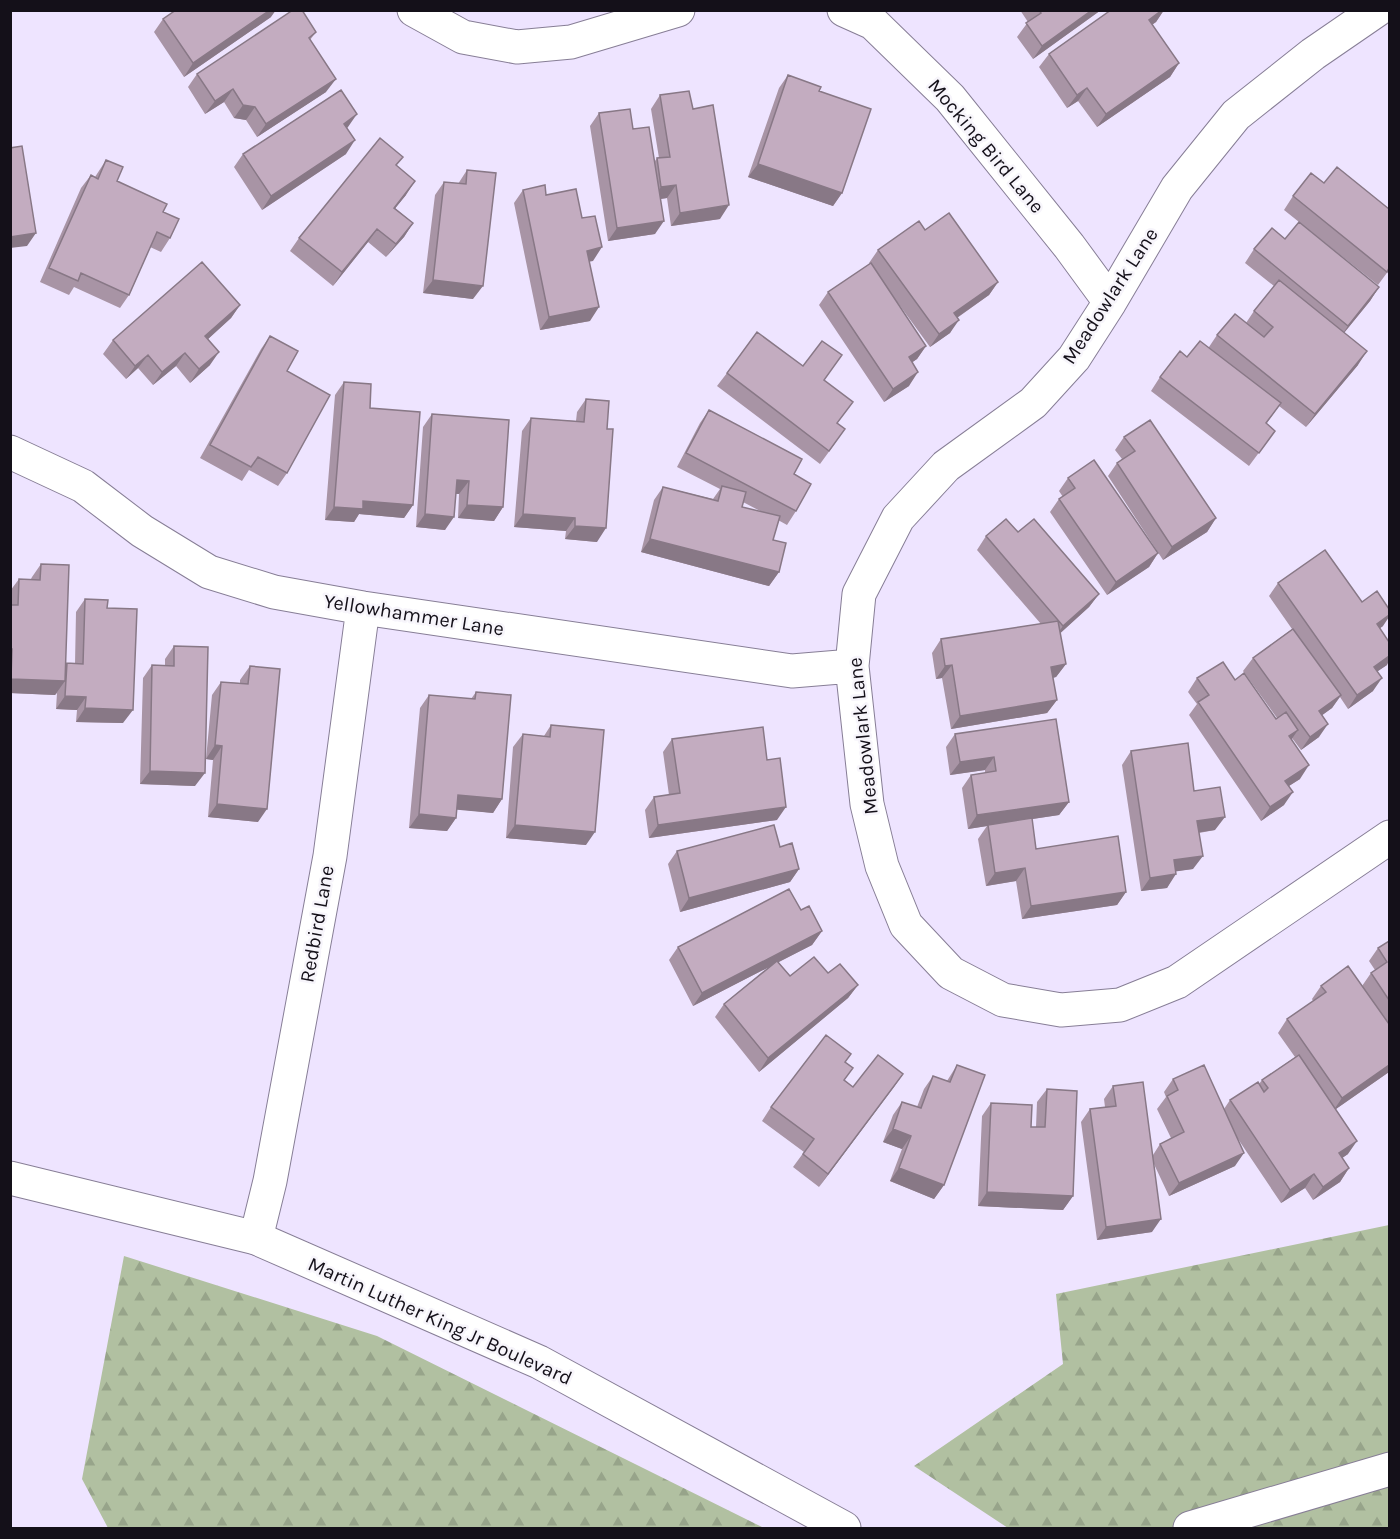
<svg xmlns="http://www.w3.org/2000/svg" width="1400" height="1539" font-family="Karla,sans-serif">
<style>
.forest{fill:url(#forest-firs)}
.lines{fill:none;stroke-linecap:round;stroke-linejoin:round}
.street-casing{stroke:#877e96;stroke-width:35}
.secondary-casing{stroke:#877e96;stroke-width:35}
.street{stroke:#fff;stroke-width:33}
.secondary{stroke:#fff;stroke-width:33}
.wall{fill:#a894a5;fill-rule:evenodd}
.shaded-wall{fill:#887886}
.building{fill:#c3acc0;stroke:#887886;stroke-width:1.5}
.labels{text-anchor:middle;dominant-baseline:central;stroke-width:5;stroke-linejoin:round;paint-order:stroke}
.street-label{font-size:20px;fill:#141019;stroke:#f7f5fb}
</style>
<defs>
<pattern id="forest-firs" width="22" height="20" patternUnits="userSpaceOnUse" patternTransform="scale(1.5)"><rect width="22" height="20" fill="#b1c0a1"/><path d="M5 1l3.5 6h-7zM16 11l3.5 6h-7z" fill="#97a48a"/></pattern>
</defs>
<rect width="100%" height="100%" fill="#eee4ff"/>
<path class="forest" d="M1389,1225V1528H1008L914,1466L1063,1364L1056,1294Z
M124,1256L377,1336L764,1528H108L82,1479Z"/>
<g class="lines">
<g class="street-casing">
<path id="street" d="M414,10L463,37L517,47L571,42L678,10
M844,10L873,23L950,98L1069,246L1110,302
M1377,10L1313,54L1236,115L1177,188L1110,302L1074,358L1033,403L946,466L898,518L859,594L852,666L867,804L882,866L906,925L951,973L1003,1000L1061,1010L1120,1005L1177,982L1390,837
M10,452L83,486L142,531L209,572L274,592L363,608L792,671L852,666
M256,1238L270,1181L330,856L363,608"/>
</g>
<g class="secondary-casing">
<path id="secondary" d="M10,1178L256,1238L539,1362L844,1528
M1190,1528L1390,1469"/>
</g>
<use href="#street" class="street"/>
<use href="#secondary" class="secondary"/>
</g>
<path class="wall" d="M1020,10H1101L1033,59L1017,37L1028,22Z
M1111,10H1164L1156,22L1152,25L1179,63L1170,77L1097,127L1078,101L1067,108L1039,67L1049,54Z
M271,17L184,77L154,32L163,19Z
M316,32L310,40L326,92L257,137L246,120L234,118L224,102L205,114L188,87L197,74Z
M788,75L819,91L842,193L833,206L748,177L779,88Z
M660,95L693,109L720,219L671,226L667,198L661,199L655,234L608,241L590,126L599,113L633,129L655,161L657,158H659L651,109Z
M348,127L347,128L346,154L262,210L234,167L243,154Z
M106,160L117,181L163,212L170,238L161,252L150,247L129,295L120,308L74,287L69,295L40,282L81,188L91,175L95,177Z
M396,166L406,195L395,208L413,223L404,237L386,257L368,242L333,286L290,251L299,238Z
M467,170L473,299L423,293L435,195L444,182L458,184Z
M1324,183L1389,209V270L1378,285L1284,210L1293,196Z
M523,190L546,195L582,218L593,261H589L590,321L540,330L514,203Z
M925,230L998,282L989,295L957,318L950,333L930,347L887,288L926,346L917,359L912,362L909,386L884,402L819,305L828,292L870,264L869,263L878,250Z
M1285,239L1379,287L1370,301L1344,333L1358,365L1306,427L1279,406L1266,424L1275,431L1249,466L1151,391L1160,377L1187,357L1209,347L1217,335L1246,323L1254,311L1274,286L1245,263L1254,249Z
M240,305L231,318L208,339L210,365L190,383L176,366L153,385L138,368L126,379L103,354L113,340Z
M270,336L287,371V473L278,486L249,470L242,481L200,458L261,349Z
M803,366L824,380L837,423L836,442L820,464L717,386L727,373Z
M344,382L370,408L413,505L404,518L359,514L354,522L325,520L335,395Z
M586,399L597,542L565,539L566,531L514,527L522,431L531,418L576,421L577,412Z
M709,410L794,474L796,511L787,525L778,520L773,540L779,572L769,586L641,552L654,500L663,487L713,499L720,489L677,467L700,423ZM743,502L762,512L742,507Z
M432,414L503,507L494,521L458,518L459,494H456L445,530L416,527L423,427Z
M1124,437L1216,518L1207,532L1163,560L1108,476L1117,463L1122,459L1115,450Z
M1068,478L1158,553L1149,567L1107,595L1050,512L1059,499L1063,497L1059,491Z
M1018,532L1099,594L1089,607L1060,633L1066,664L1056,677L1053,678L1057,700L1047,713L951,729L942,678L936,679L932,653L941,639L1041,624L977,550L986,536Z
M41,564L65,665L67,663L75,664L76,612L85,599L107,608L123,723L76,722L77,710L56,709L57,693L55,695L10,693V591L19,579H31L32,577Z
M1278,583L1362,602L1383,626L1380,628L1387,665L1377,671L1373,691L1348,709L1340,697L1332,708L1322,715L1319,737L1301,750L1292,738L1300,779L1289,786L1284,805L1261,821L1189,715L1197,704L1188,692L1197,678L1235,680L1276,719L1277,718L1243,671L1253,658L1292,629L1269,596Z
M174,646L195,786L140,784L143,678L152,665L165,666V659Z
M250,666L258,822L208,817L213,760L206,759L212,695L221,682L240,683V680Z
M476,692L502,799L493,813L457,809L456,818L447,831L409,828L420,708L429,695L471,699Z
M551,725L586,845L506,838L513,747L523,734L544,736Z
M955,734L1069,802L1059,815L1032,819L1036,849L1126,892L1117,905L1022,919L1016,881L986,886L978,839L987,826L968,829L962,788L971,775L985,773V770L950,775L946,747Z
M672,739L767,760L777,820L649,838L645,810L654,797L669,795L663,752Z
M1131,751L1194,791L1215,830L1199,833L1193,869L1176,871L1167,888L1141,891L1122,765Z
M780,847L799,869L790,882L680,912L668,864L677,851Z
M801,910L822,931L812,945L778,962L790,976L828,973L858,985L848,998L759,1072L715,1017L724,1004L769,967L693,1006L669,960L678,947Z
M1389,941V1072L1336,1109L1348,1154L1342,1158L1349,1168L1340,1182L1313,1200L1305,1188L1281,1203L1238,1139L1235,1166L1169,1196L1153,1162L1152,1232L1097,1240L1081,1122L1090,1109L1105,1107L1104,1099L1113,1086L1153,1155L1160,1144L1171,1138L1157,1109L1166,1097L1164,1092L1173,1079L1224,1109L1230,1100L1259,1084L1262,1080L1295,1057L1278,1033L1287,1019L1313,1001L1312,999L1321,986H1362L1371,973L1375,970L1369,961L1378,948Z
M846,1062L844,1080L853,1087L903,1074L819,1187L793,1167L804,1152L762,1121L771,1107Z
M957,1065L944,1185L934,1199L890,1181L902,1149L883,1142L893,1115L902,1102L917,1107L924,1089L933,1076L947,1081Z
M1047,1089L1073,1196L1063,1210L978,1206L982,1116L991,1103L1031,1127H1036L1037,1102Z"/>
<path class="shaded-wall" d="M270,10H276L271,17L184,77L193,63Z
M1092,10H1101L1033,59L1042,46Z
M1162,10H1164L1156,22L1139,33L1149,20Z
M1179,63L1170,77L1097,127L1106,114Z
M336,79L326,92L257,137L266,124Z
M1087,88L1078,101L1067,108L1077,95Z
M233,89L224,102L205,114L215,101Z
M243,105L255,107L246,120L234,118Z
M357,114L348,127L335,137L344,124Z
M355,140L346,154L262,210L271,196Z
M758,164L842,193L833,206L748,177Z
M415,181L406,195L385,221L394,208Z
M676,185L667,198L652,200L661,187Z
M729,205L720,219L671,226L680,213Z
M664,221L655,234L608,241L617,228Z
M413,223L404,237L386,257L396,244Z
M377,229L368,242L333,286L342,272Z
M36,233L27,246L10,248V237Z
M602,247L593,261L578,264L587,251Z
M433,280L483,286L473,299L423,293Z
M998,282L989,295L945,326L954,313Z
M1379,287L1370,301L1339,339L1348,326Z
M240,305L231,318L196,350L205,336Z
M599,307L590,321L540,330L549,317Z
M959,320L950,333L930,347L939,334Z
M926,346L917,359L900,371L909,357Z
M1367,351L1358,365L1306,427L1315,414Z
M219,352L210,365L190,383L199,369Z
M185,353L176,366L153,385L162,372Z
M148,355L138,368L126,379L135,366Z
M918,372L909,386L884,402L893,389Z
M457,480L469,481L459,494L447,493Z
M363,501L413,505L404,518L359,514L354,522L325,520L334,507Z
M467,505L503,507L494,521L458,518Z
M425,514L454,517L445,530L416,527Z
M523,514L575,518L566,531L514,527Z
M1216,518L1207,532L1163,560L1172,547Z
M575,526L606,528L597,542L565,539Z
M650,539L779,572L769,586L641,552Z
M1158,553L1149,567L1107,595L1116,582Z
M1099,594L1089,607L1054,639L1063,626Z
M1389,615V617L1383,626L1368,637L1377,624Z
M1389,656V661L1387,665L1365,680L1374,667Z
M1066,664L1056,677L1042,680L1051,667Z
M952,665L942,678L936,679L945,666Z
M1382,678L1373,691L1348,709L1357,695Z
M11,679L65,681L55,695L10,693Z
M1341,695L1332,708L1310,724L1319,711Z
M65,696L86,697L77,710L56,709Z
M1057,700L1047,713L951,729L960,716Z
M85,708L133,710L123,723L76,722Z
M1328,724L1319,737L1301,750L1310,737Z
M1298,730L1289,743V736Z
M215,745L222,746L213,760L206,759Z
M994,757L985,770L950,775L960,762Z
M1309,765L1300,779L1276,794L1285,781Z
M150,771L205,773L195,786L140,784Z
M1293,792L1284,805L1261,821L1270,807Z
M458,795L502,799L493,813L449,809Z
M1069,802L1059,815L968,829L977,815Z
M217,804L267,809L258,822L208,817Z
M786,807L777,820L649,838L658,825Z
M419,814L456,818L447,831L409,828Z
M1225,817L1215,830L1188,834L1197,821Z
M515,825L595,832L586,845L506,838Z
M1203,856L1193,869L1165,873L1174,860Z
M1025,868L1016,881L986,886L995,873Z
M799,869L790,882L680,912L689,898Z
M1176,874L1167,888L1141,891L1150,878Z
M1126,892L1117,905L1022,919L1031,906Z
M822,931L812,945L693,1006L702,993Z
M858,985L848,998L759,1072L768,1058Z
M1389,1065V1072L1333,1111L1342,1098Z
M903,1074L894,1087L819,1187L828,1174Z
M893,1129L911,1136L902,1149L883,1142Z
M1357,1141L1348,1154L1329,1167L1339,1153Z
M1244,1153L1235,1166L1169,1196L1179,1183Z
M899,1168L944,1185L934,1199L890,1181Z
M1349,1168L1340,1182L1313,1200L1323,1187Z
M1314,1174L1305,1188L1281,1203L1290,1190Z
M987,1192L1073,1196L1063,1210L978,1206Z
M1161,1219L1152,1232L1097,1240L1106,1227Z"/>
<path class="building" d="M176,10H270L193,63L163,19Z
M293,10H302L316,32L309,38L336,79L266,124L255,107L243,105L233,89L215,101L197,74Z
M1039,10H1092L1042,46L1026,23L1041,13Z
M1111,10H1162L1149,20L1179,63L1106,114L1087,88L1077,95L1049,54Z
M788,75L821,87L819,91L871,109L842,193L758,164Z
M341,90L357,114L344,124L355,140L271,196L243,154Z
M689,91L693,109L713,105L729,205L680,213L676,185L661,187L657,158L670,157L660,95Z
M630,109L633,129L649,127L664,221L617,228L599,113Z
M380,138L403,157L396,165L415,181L394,208L413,223L396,244L377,229L342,272L299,238Z
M22,146L36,233L10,237V148Z
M106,160L123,167L117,181L167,204L163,212L179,219L170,238L157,232L129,295L81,273L78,281L49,268L91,175L98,179Z
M1337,167L1389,209V268L1387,272L1293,196L1311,173L1324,183Z
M467,170L496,173L483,286L433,280L444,182L466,184Z
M545,185L546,195L576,189L582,218L595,216L602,247L587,251L599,307L549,317L523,190Z
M949,213L998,282L954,313L959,320L939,334L878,250L919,221L925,230Z
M1299,222L1379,287L1348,326L1254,249L1272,228L1285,239Z
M202,262L240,305L205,336L219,352L199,369L185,353L162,372L148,355L135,366L113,340Z
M871,263L926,346L909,357L918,372L893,389L828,292Z
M1279,280L1367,351L1315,414L1217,335L1235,314L1264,337L1273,327L1254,311Z
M757,332L803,366L822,341L842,355L824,380L853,402L837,423L845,429L829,451L727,373Z
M270,336L298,351L287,371L330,395L287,473L258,457L251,467L210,445Z
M1200,341L1281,403L1266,423L1275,431L1259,453L1160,377L1180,351L1187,357Z
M344,382L371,384L370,408L420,412L413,505L363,501V509L334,507Z
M586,399L609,401L607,429H613L606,528L575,526V518L523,514L531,418L584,422Z
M709,410L802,459L794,474L811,484L796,511L686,453Z
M432,414L509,420L503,507L467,505L469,481L457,480L454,517L425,514Z
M1150,420L1216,518L1172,547L1117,463L1135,451L1124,437Z
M1094,460L1158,553L1116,582L1059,499L1075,488L1068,478Z
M722,486L746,492L742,507L780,516L773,540L786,543L779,572L650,539L663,487L718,501Z
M1006,519L1018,532L1034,519L1099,594L1063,626L986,536Z
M1325,550L1362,602L1377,591L1389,609V615L1377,624L1389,642V656L1374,667L1382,678L1357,695L1278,583Z
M41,564L69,565L65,681L11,679L12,649H10V605H18L19,579L40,580Z
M85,599L108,600L107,608L137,609L133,710L85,708L86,697L65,696L67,663L83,664Z
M1058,621L1066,664L1051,667L1057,700L960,716L952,665L945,666L941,639Z
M1293,629L1341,695L1319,711L1328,724L1310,737L1253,658Z
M174,646L208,647L205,773L150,771L152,665L174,666Z
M1223,662L1235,680L1244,673L1276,719L1286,712L1298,730L1289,736L1309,765L1285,781L1293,792L1270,807L1198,702L1209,695L1197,678Z
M250,666L280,669L267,809L217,804L222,746L215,745L221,682L248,684Z
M476,692L511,695L502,799L458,795L456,818L419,814L429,695L475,699Z
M1056,719L1069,802L977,815L971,775L996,771L994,757L960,762L955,734Z
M551,725L604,730L595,832L515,825L523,734L550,737Z
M763,727L767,760L780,758L786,807L658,825L654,797L680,793L672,739Z
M1188,743L1194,791L1220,787L1225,817L1197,821L1203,856L1174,860L1176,874L1150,878L1131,751Z
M1032,818L1036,849L1118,836L1126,892L1031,906L1025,868L995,873L988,825Z
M774,825L780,847L792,843L799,869L689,898L677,851Z
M789,889L801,910L809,906L822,931L702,993L678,947Z
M1389,941V1000L1371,973L1387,962L1378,948Z
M814,957L828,973L840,964L858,985L768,1058L724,1004L777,961L790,976Z
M1348,966L1389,1024V1065L1342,1098L1287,1019L1326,992L1321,986Z
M826,1035L851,1054L845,1062L853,1068L844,1080L853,1087L878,1055L903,1074L828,1174L803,1154L814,1139L771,1107Z
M1299,1055L1357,1141L1339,1153L1349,1168L1323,1187L1314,1174L1290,1190L1230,1100L1258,1082L1264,1092L1268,1088L1262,1080Z
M957,1065L985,1075L944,1185L899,1168L911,1136L893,1129L902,1102L921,1108L933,1076L950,1082Z
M1204,1065L1244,1153L1179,1183L1160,1144L1184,1132L1167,1096L1178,1090L1173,1079Z
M1143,1082L1161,1219L1106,1227L1090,1109L1116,1106L1113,1086Z
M1047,1089L1077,1091L1073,1196L987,1192L991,1103L1032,1105L1031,1127H1045Z"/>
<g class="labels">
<g class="street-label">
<text transform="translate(986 146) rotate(50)">Mocking Bird Lane</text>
<text transform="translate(1110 296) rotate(-57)">Meadowlark Lane</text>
<text transform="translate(414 615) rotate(9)">Yellowhammer Lane</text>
<text transform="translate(863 736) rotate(-96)">Meadowlark Lane</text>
<text transform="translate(317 924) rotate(-80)">Redbird Lane</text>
<text transform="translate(440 1321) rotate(24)">Martin Luther King Jr Boulevard</text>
</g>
</g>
<rect width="1400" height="1539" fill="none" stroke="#141019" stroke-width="24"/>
</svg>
